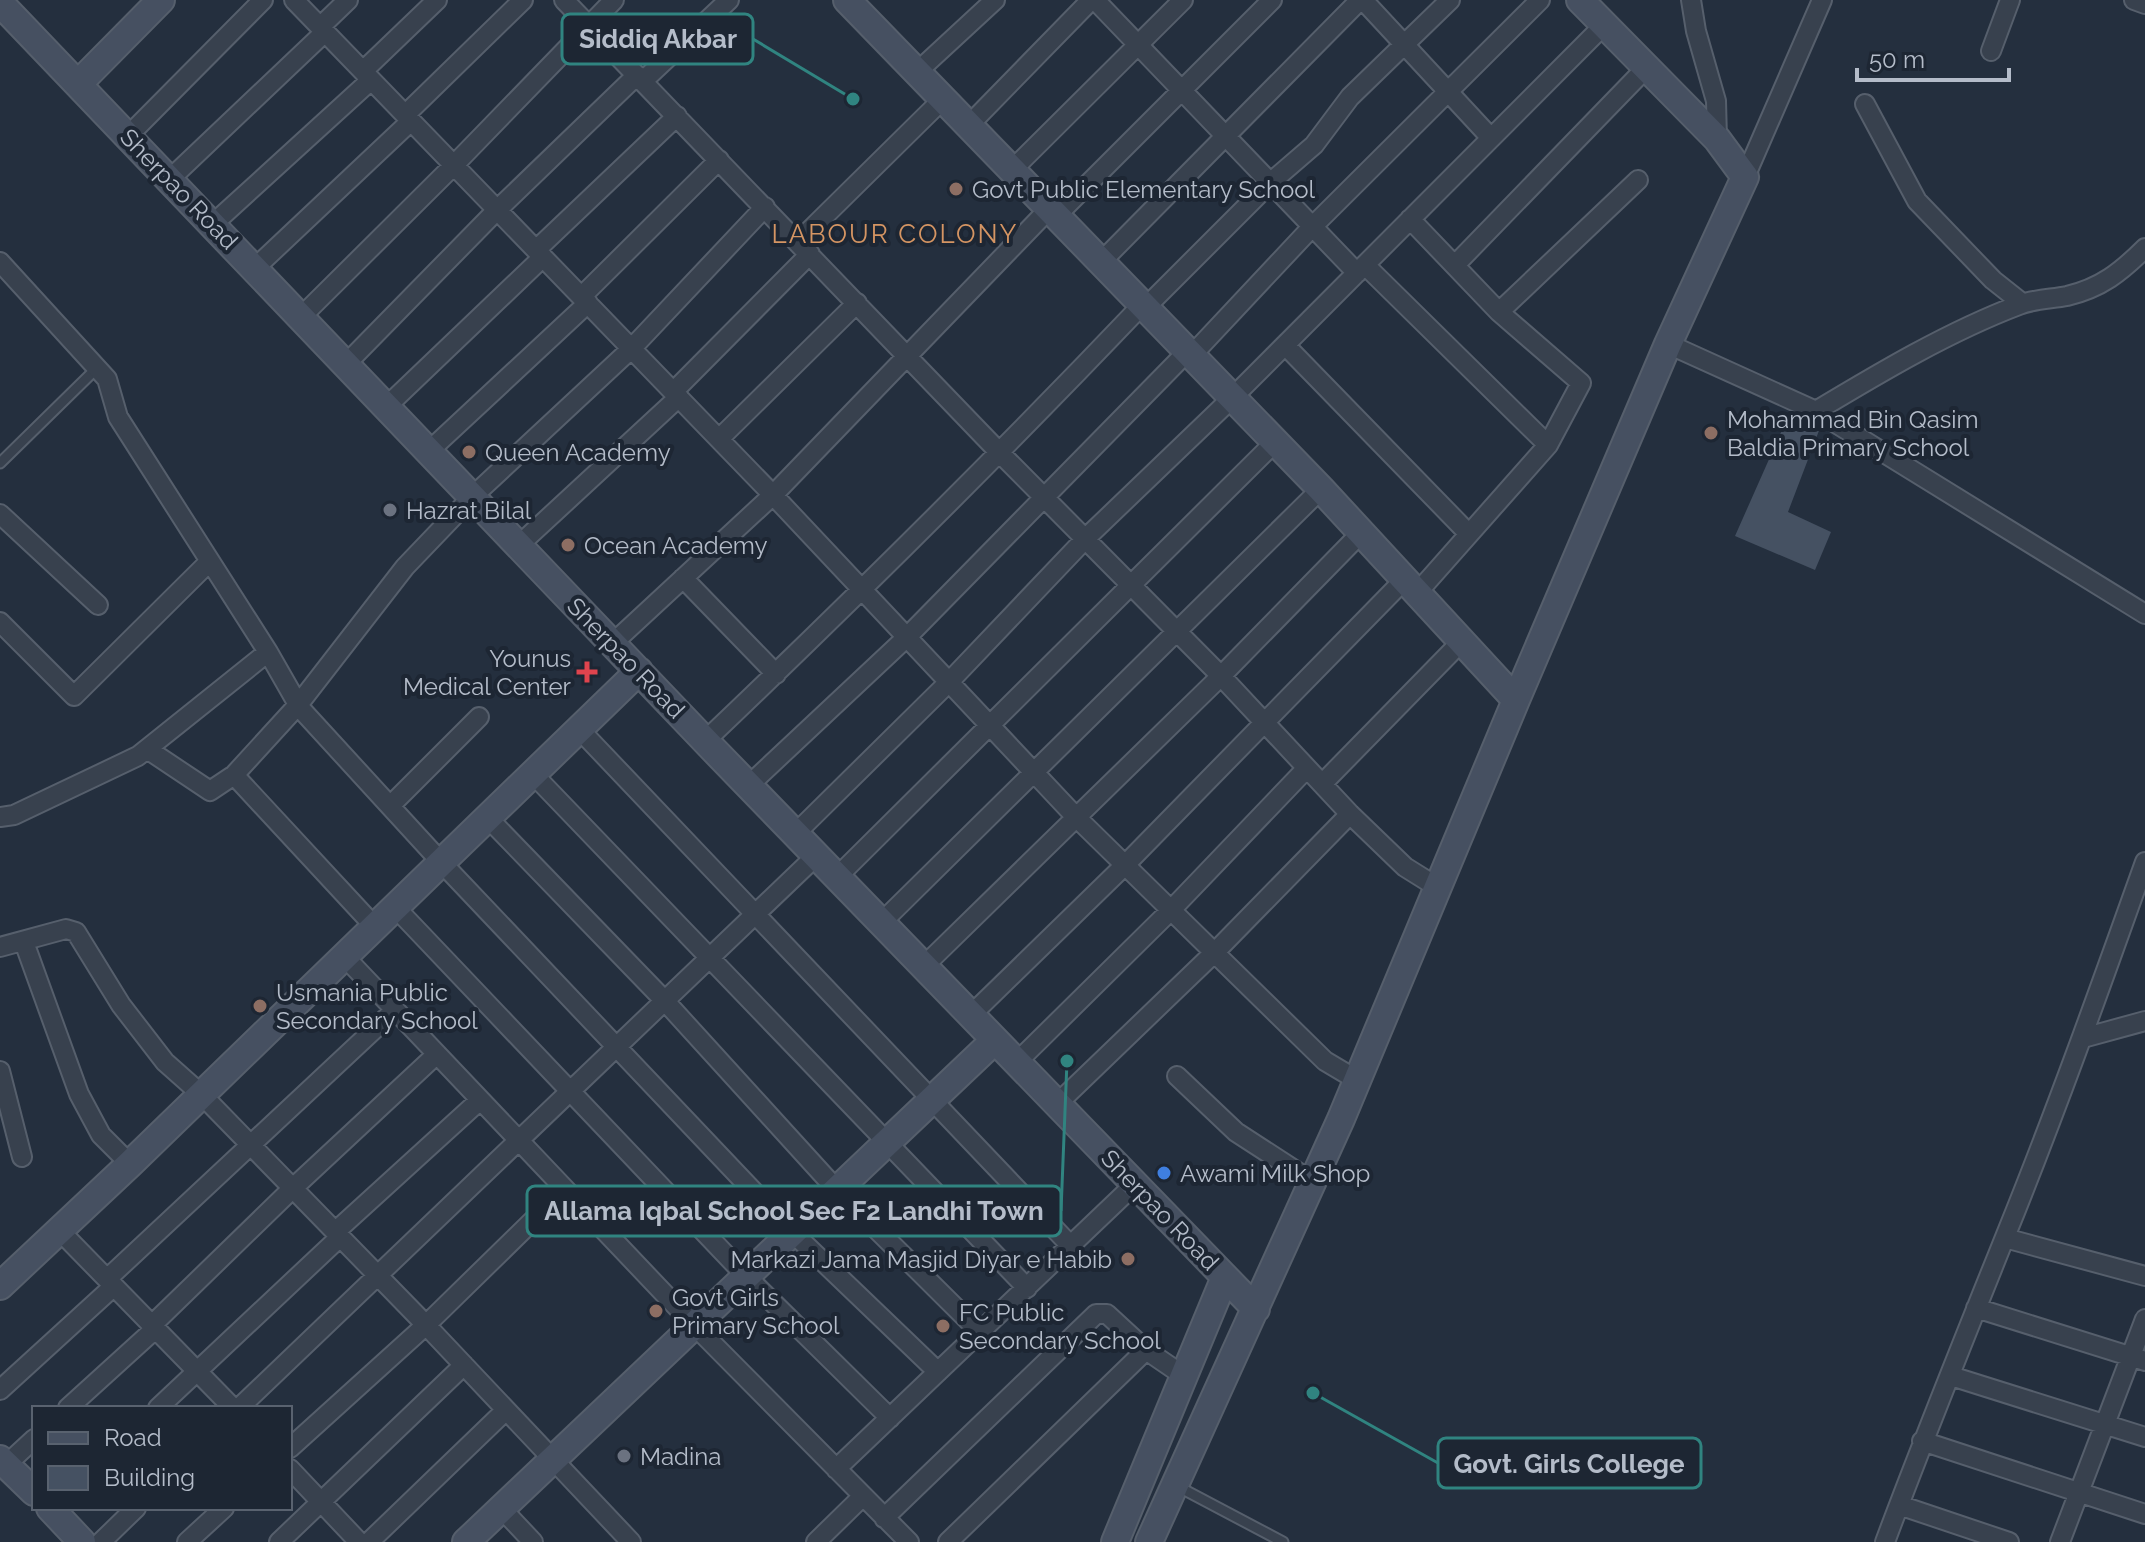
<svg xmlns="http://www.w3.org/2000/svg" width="2145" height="1542" font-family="Raleway,sans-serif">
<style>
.building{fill:#455162}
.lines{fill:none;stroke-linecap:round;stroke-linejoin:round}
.lane-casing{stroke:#565f6c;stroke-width:13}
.street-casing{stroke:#565f6c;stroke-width:22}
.secondary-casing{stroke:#565f6c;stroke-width:30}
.lane{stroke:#38414e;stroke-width:9}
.street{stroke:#38414e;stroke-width:18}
.secondary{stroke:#465061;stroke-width:26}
.education-dot{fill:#8d6e63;stroke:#1d2633;stroke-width:3}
.worship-dot{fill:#6b7280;stroke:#1d2633;stroke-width:3}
.health-dot{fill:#e0444e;stroke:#1d2633;stroke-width:3}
.shop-dot{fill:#3f7fe0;stroke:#1d2633;stroke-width:3}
.labels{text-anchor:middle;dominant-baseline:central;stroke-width:8;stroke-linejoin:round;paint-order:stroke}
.street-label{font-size:24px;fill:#b4bcc9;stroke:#1d2633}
.poi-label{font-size:24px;fill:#b4bcc9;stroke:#1d2633;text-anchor:start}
.neighbourhood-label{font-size:26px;letter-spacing:2px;fill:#d59563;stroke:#1d2633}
.leader{fill:none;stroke:#308480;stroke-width:3}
.callout-dot{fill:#308480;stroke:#1d2633;stroke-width:3}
.callout{fill:#1d2633;stroke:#308480;stroke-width:3}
.callout-label{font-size:26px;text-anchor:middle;font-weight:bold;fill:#b4bcc9}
</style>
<rect width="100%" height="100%" fill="#242f3e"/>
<path class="building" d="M1790,412L1820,428L1788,512L1831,532L1815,570L1735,536Z"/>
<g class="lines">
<g class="lane-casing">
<path id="lane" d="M0,463L97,368
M1177,1486L1283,1542"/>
</g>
<g class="street-casing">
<path id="street" d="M294,0L773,495L1075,816L1325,1061L1357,1080
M564,0L1000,453L1221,676L1350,814L1405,867L1437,887
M1095,0L1357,273
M1363,0L1491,138
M1691,0L1696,31L1716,101L1717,139
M2134,0L2145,4
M320,27L348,0
M1991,51L2010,0
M363,71L437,0
M917,72L995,0
M643,81L729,0
M1865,104L1917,201L1993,280L2022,303
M405,115L523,0
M969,125L1091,0
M128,136L263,0
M1012,170L1183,0
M1745,177L1822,0
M170,179L325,32
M1056,216L1272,0
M1410,219L1499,312L1581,383L1548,445L1417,593
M213,224L371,80
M798,242L943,99
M536,250L677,116
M0,262L107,379L118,417L268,652L300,708L442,863L791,1231L938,1372
M1101,262L1360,0
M1365,265L1548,445
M1455,265L1646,68
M255,268L411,121
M581,297L719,160
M1145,308L1270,183L1314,145L1350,97L1450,0
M1499,312L1638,180
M301,317L454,165L614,0
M1668,344L1816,411L2145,614
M1285,345L1469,534
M1191,356L1312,227L1540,0
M346,364L497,210L637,75
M673,392L810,254
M386,407L543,257
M1816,411C1881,372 1948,332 2019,305C2034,299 2052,299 2067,296C2101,288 2121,272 2145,248
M719,439L857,303
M429,451L588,303
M0,514L98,605
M519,545L679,397
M683,578L776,674
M0,622L74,696L210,561
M612,644L773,495L1049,209
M579,729L1071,1246
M705,741C854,599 1000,454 1142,305
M147,749L210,791L234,775
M533,774L1027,1288
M1322,784L1463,640
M748,786L907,637L1187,352
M390,806L479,717
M0,817L14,815L138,756L268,652
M488,818L664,1000L836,1189L980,1332
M795,834L949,682L1086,538L1232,398L1604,25
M837,877L1274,443
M395,907L745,1275L890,1418
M881,923L1321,489
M375,927L234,775L298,705L405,567L472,497L631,349L765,207
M24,942L79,1094L101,1135L130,1164
M0,947L66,929L76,932L121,1005L165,1062L201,1094L426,1325L290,1448
M344,956L693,1324L909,1542
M924,966L1221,676L1360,534
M971,1015L1125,865L1405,579
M2083,1038L2145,1021
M1017,1062L1171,910L1307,768
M0,1071L22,1157
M1177,1076L1236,1132L1313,1182
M1057,1104L1215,952L1350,814
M565,1189L426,1325L631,1542
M59,1230L233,1408
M335,1232L480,1100
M2005,1238L2145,1276
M107,1279L395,1010
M1976,1308L2145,1361
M152,1325L293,1188L437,1054
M1951,1376L2145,1437
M0,1390L114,1286
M68,1408L155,1329
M158,1408L340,1237
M239,1408L816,856
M1922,1441L2145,1514
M6,1465L34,1439
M290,1469L359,1542
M836,1469L1135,1184
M1899,1505L2009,1542
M501,1508L533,1542
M884,1518L1096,1314H1107L1146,1350L1184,1376
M101,1542L136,1508
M187,1542L224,1508
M279,1542L464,1365
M369,1542L506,1410
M816,1542L863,1496
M948,1542L1146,1350
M1885,1542C1923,1440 1964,1339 2005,1237C2055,1114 2100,988 2145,862
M2060,1542L2145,1319"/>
</g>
<g class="secondary-casing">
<path id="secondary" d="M847,0L1321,489L1516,700
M0,3L710,746L1256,1309
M78,84L161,0
M0,1286L130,1164L639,671
M0,1459L34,1492
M50,1508L82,1542
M466,1542L995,1040
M1115,1542L1225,1277
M1149,1542L1341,1119L1516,700L1668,344L1745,177L1717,139L1580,0"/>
</g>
<use href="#lane" class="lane"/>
<use href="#street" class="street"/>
<use href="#secondary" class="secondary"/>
</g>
<g class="education-dot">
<circle cx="956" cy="189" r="8"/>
<circle cx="1711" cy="433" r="8"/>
<circle cx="469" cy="452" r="8"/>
<circle cx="568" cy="545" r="8"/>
<circle cx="260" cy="1006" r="8"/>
<circle cx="1128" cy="1259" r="8"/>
<circle cx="656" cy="1311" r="8"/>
<circle cx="943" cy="1326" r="8"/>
</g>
<g class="worship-dot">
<circle cx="390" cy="510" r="8"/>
<circle cx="624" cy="1456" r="8"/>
</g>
<path class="health-dot" d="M583 660h8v8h8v8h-8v8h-8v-8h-8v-8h8z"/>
<circle class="shop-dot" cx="1164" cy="1173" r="8"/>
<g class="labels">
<g class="street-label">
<text transform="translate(179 189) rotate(46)">Sherpao Road</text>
<text transform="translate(626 658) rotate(46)">Sherpao Road</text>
<text transform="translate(1160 1210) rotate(46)">Sherpao Road</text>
</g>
<g class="poi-label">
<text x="972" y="189">Govt Public Elementary School</text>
<text x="1727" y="419">Mohammad Bin Qasim<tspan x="1727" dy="28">Baldia Primary School</tspan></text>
<text x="485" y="452">Queen Academy</text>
<text x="406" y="510">Hazrat Bilal</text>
<text x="584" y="545">Ocean Academy</text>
<text x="571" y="658" text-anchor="end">Younus<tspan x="571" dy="28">Medical Center</tspan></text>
<text x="276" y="992">Usmania Public<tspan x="276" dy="28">Secondary School</tspan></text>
<text x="1180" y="1173">Awami Milk Shop</text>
<text x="1112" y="1259" text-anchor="end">Markazi Jama Masjid Diyar e Habib</text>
<text x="672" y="1297">Govt Girls<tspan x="672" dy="28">Primary School</tspan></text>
<text x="959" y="1312">FC Public<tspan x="959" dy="28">Secondary School</tspan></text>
<text x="640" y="1456">Madina</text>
</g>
<g class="neighbourhood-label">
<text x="895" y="234">LABOUR COLONY</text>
</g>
</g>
<path class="leader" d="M853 99L753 39M1067 1061L1061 1211M1313 1393L1438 1463"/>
<g class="callout-dot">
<circle cx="853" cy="99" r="8"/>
<circle cx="1067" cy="1061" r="8"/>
<circle cx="1313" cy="1393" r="8"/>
</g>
<g class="callout">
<rect x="562" y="14" width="191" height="50" rx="8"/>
<rect x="527" y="1186" width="534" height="50" rx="8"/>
<rect x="1438" y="1438" width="263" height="50" rx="8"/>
</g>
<g class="callout-label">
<text x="658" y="48">Siddiq Akbar</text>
<text x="794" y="1220">Allama Iqbal School Sec F2 Landhi Town</text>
<text x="1569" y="1473">Govt. Girls College</text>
</g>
<rect x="32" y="1406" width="260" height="104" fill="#1d2633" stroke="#59626f" stroke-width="2"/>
<rect x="48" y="1432" width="40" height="12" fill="#465061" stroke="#59626f" stroke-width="2"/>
<text x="104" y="1446" font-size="24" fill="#b4bcc9">Road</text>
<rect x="48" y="1466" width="40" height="24" fill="#455162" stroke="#59626f" stroke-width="2"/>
<text x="104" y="1486" font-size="24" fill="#b4bcc9">Building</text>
<path d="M1857 68v12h152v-12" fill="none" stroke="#b4bcc9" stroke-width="4"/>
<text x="1869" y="68" font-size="24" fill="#b4bcc9" stroke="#1d2633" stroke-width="6" paint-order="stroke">50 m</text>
</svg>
